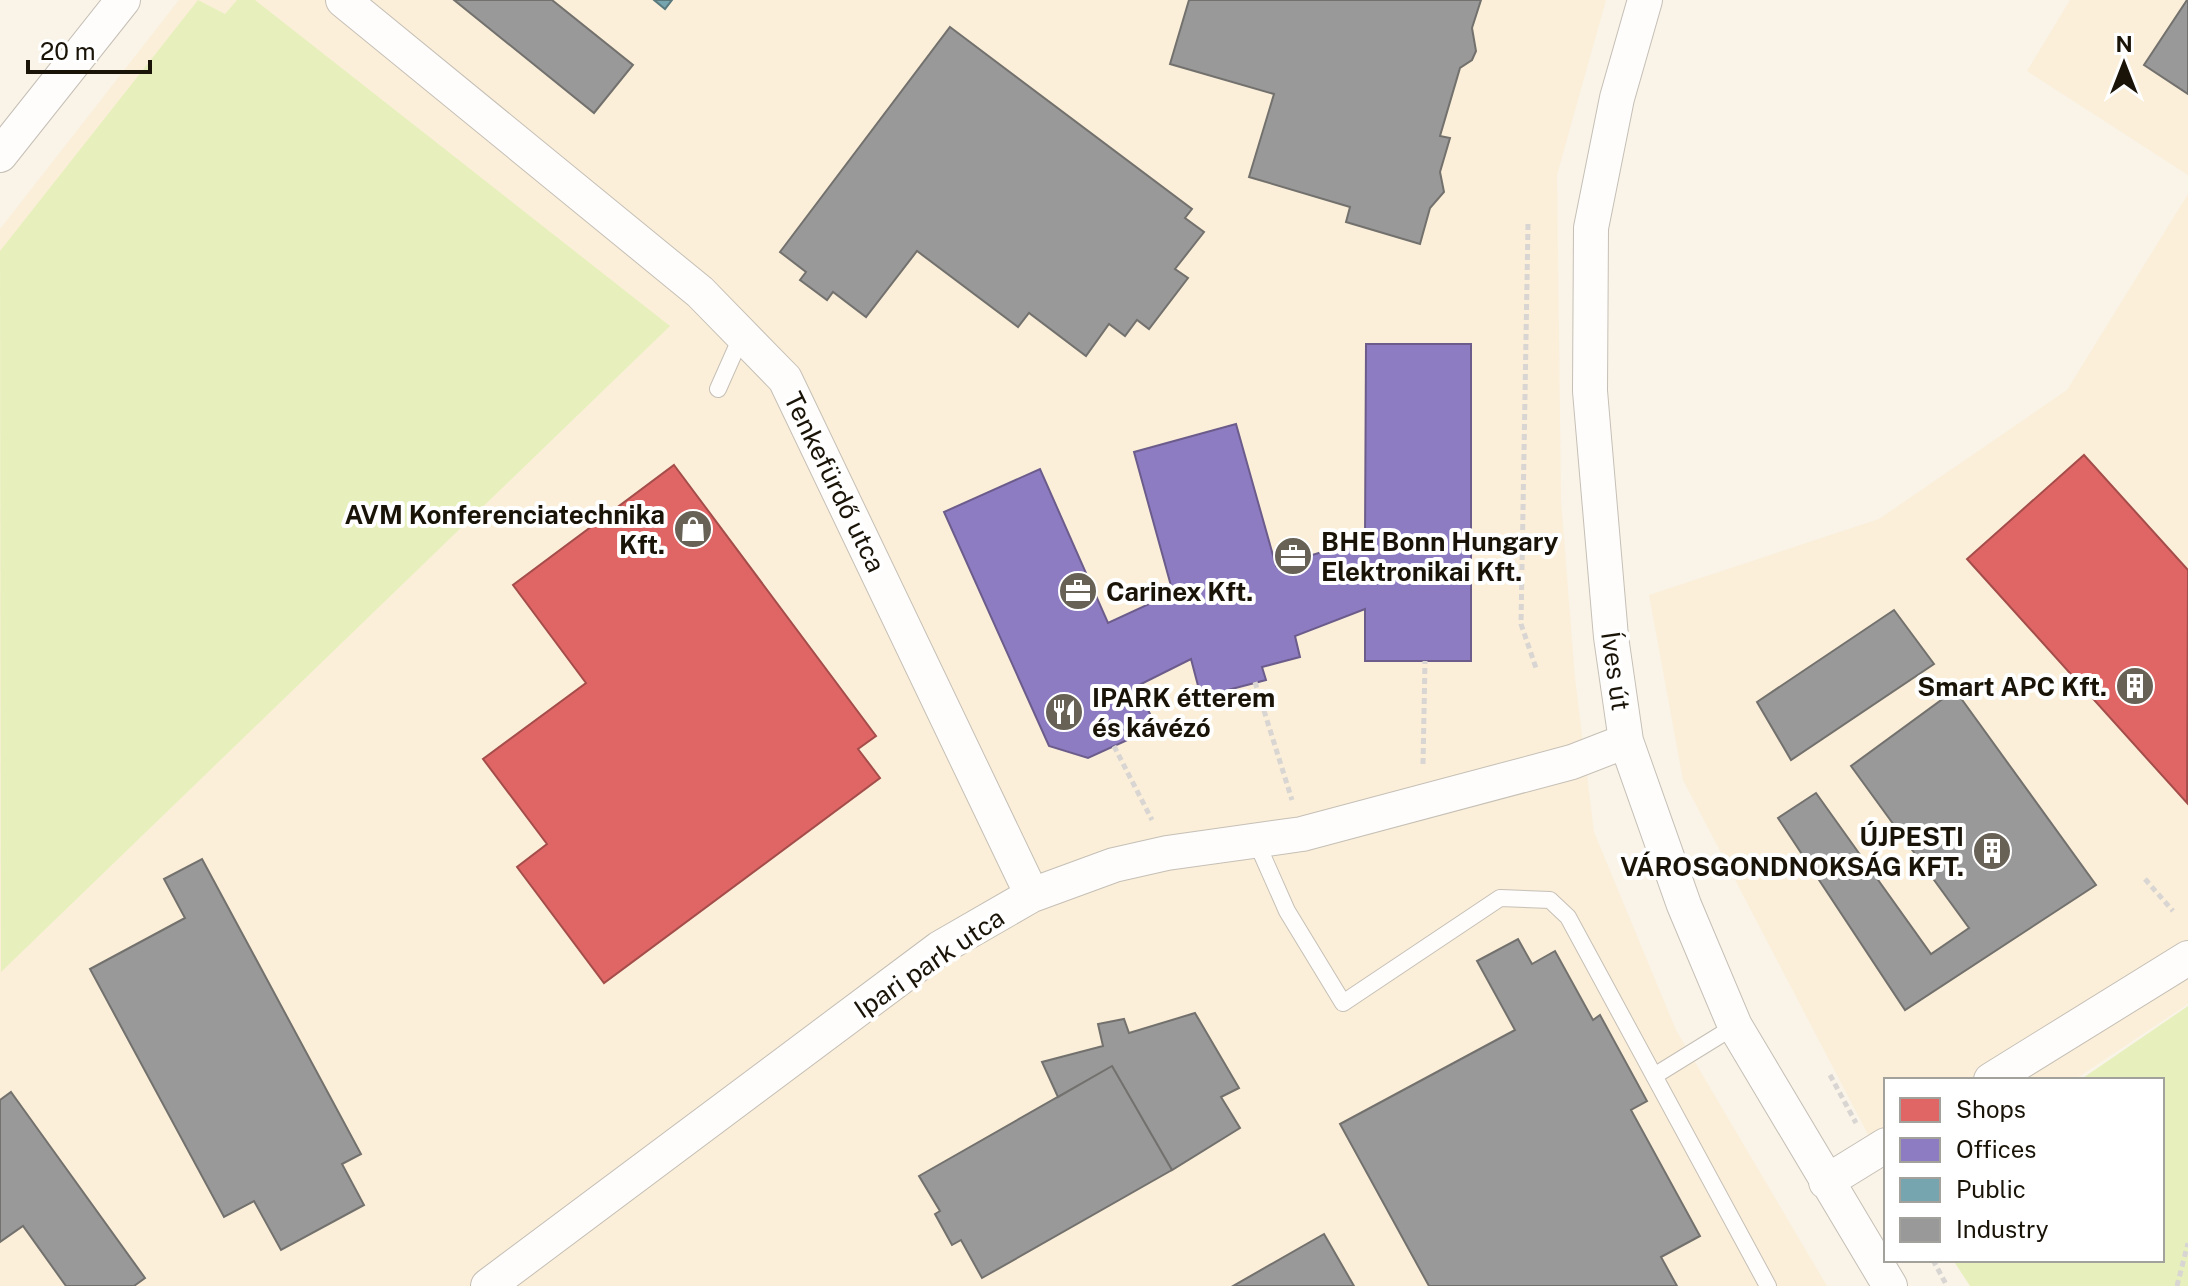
<svg xmlns="http://www.w3.org/2000/svg" width="2188" height="1286" font-family="'Public Sans',sans-serif">
<style>
.built{fill:#fbefd9}
.green{fill:#e7f0bd}
.shops{fill:#e06666;stroke:#a44d4a;stroke-width:2}
.offices{fill:#8e7cc3;stroke:#6b5c8b;stroke-width:2}
.public{fill:#76a5af;stroke:#5a797d;stroke-width:2}
.industry{fill:#999;stroke:#73716e;stroke-width:2}
.lines{fill:none;stroke-linecap:round;stroke-linejoin:round}
.lane-casing{stroke:#c5bfb5;stroke-width:18}
.street-casing{stroke:#c5bfb5;stroke-width:36}
.path{stroke:#d8d5d2;stroke-width:5;stroke-dasharray:6 4;stroke-linecap:butt}
.lane{stroke:#fefdfc;stroke-width:16}
.street{stroke:#fefdfc;stroke-width:34}
.labels{text-anchor:middle;dominant-baseline:central;stroke-width:8;stroke-linejoin:round;paint-order:stroke}
.street-label{font-size:26px;fill:#191308;stroke:#fff}
.poi-label{font-size:26px;font-weight:bold;fill:#191308;stroke:#fff;text-anchor:end}
</style>
<rect width="100%" height="100%" fill="#f9f3e8"/>
<path class="built" d="M179,0H1606L1557,175L1561,500L1575,678L1594,832L1676,1030L1827,1286H0V229Z
M2070,0H2188V175L2027,71Z
M2188,194V1004L2074,1080H1886V1169L1683,780L1649,595L1879,519L2067,390Z"/>
<path class="green" d="M198,0L225,14L237,0H255L670,326L1,972L0,251Z
M2188,1006V1286H1970L1953,1260H2162V1080H2080Z"/>
<path class="shops" d="M2084,455L2188,570L2187,803L1967,559Z
M674,465L876,736L858,749L880,778L604,983L517,867L547,844L483,759L586,683L513,585Z"/>
<path class="offices" d="M1366,344H1471V661H1365V609L1295,636L1300,657L1262,667L1266,680L1201,697L1191,659L1137,686L1156,727L1088,758L1049,746L944,512L1040,469L1108,623L1173,593L1134,452L1236,424L1276,566L1365,539Z"/>
<path class="public" d="M654,0H672L665,9Z"/>
<path class="industry" d="M454,0H552L633,65L594,113Z
M1189,0H1481L1472,28L1476,51L1472,60L1460,68L1440,136L1450,138L1440,172L1444,192L1430,208L1420,244L1346,222L1350,207L1249,177L1274,94L1170,64Z
M2187,0H2188V94L2144,65Z
M950,27L1192,209L1185,218L1204,232L1175,269L1188,278L1149,329L1137,320L1125,336L1109,324L1086,356L1029,313L1018,327L917,251L866,317L833,292L827,300L800,280L806,272L780,252Z
M1894,610L1934,664L1791,760L1757,702Z
M1955,690L2096,885L1905,1010L1778,818L1816,793L1931,954L1969,928L1851,766Z
M202,859L361,1154L342,1164L364,1205L281,1250L254,1201L224,1217L90,969L185,918L164,879Z
M1518,939L1532,964L1555,951L1593,1020L1600,1015L1647,1101L1631,1110L1700,1236L1661,1257L1677,1286H1429L1340,1124L1515,1030L1477,961Z
M1195,1013L1239,1088L1221,1097L1240,1128L1172,1170L1112,1066L1058,1097L1042,1062L1103,1046L1098,1024L1124,1019L1129,1033Z
M1112,1066L1172,1170L982,1278L961,1240L952,1245L935,1214L940,1211L919,1176Z
M11,1092L145,1278L134,1286H66L23,1226L0,1242V1100Z
M1324,1234L1354,1286H1233Z"/>
<g class="lines">
<g class="lane-casing">
<path id="lane" d="M718,389L742,335
M1256,841L1287,911L1343,1003L1500,898L1550,900L1568,917L1768,1286
M1654,1076L1735,1026"/>
</g>
<g class="street-casing">
<path id="street" d="M343,0L700,292L785,379L1032,895
M1645,0L1617,98L1591,228L1590,391L1611,637L1626,741L1684,905L1735,1026L1890,1286
M0,155L123,0
M1991,1080L2188,958
M1826,1182L1886,1145
M488,1286L940,948L1032,895L1114,865L1167,853L1302,834L1572,762L1626,741"/>
</g>
<path class="path" d="M1528,224L1521,624L1537,671
M1255,682L1292,800
M1114,746L1152,820
M1423,764L1425,661
M2145,879L2173,911
M1830,1075L1856,1123
M1933,1260L1947,1286
M2177,1286L2188,1243"/>
<use href="#lane" class="lane"/>
<use href="#street" class="street"/>
</g>
<defs>
<g id="shop-disc" transform="scale(2)"><circle r="9.5" fill="#676156" stroke="#fff"/><path d="M-5-2.5h2.3a2.7 3.5 0 0 1 5.4 0H5L5.5 6h-11ZM-1.5-2.5h3a1.5 2.3 0 0 0-3 0Z" fill="#fff"/></g>
<g id="office-disc" transform="scale(2)"><circle r="9.5" fill="#676156" stroke="#fff"/><path d="M-6-3h4V-5.5h4V-3h4V5H-6ZM-1-4.5V-3h2v-1.5ZM-6 0V1H6V0Z" fill="#fff"/></g>
<g id="building-disc" transform="scale(2)"><circle r="9.5" fill="#676156" stroke="#fff"/><path d="M-4-6H4V6H1V3H-1V6H-4ZM-2.5-4.3h1.7v1.8h-1.7ZM.8-4.3h1.7v1.8H.8ZM-2.5-1h1.7V.8h-1.7ZM.8-1h1.7V.8H.8Z" fill="#fff"/></g>
<g id="restaurant-disc" transform="scale(2)"><circle r="9.5" fill="#676156" stroke="#fff"/><path d="M-5-6h1v4h1v-4h1v4h1v-4h1v5L-1.5 .5V6h-2V.5L-5-1ZM5-6V6H3V1.5H1.5Q1.5-4 5-6Z" fill="#fff"/></g>
</defs>
<g fill-rule="evenodd">
<use href="#shop-disc" x="693" y="529"/>
<use href="#office-disc" x="1293" y="556"/>
<use href="#office-disc" x="1078" y="591"/>
<use href="#building-disc" x="2135" y="686"/>
<use href="#restaurant-disc" x="1064" y="712"/>
<use href="#building-disc" x="1992" y="851"/>
</g>
<g class="labels">
<g class="street-label">
<text transform="translate(835 482) rotate(64)">Tenkefürdő utca</text>
<text transform="translate(1616 671) rotate(82)">Íves út</text>
<text transform="translate(929 963) rotate(-34)">Ipari park utca</text>
</g>
<g class="poi-label">
<text x="665" y="514">AVM Konferenciatechnika<tspan x="665" dy="30">Kft.</tspan></text>
<text x="1321" y="541" text-anchor="start">BHE Bonn Hungary<tspan x="1321" dy="30">Elektronikai Kft.</tspan></text>
<text x="1106" y="591" text-anchor="start">Carinex Kft.</text>
<text x="2107" y="686">Smart APC Kft.</text>
<text x="1092" y="697" text-anchor="start">IPARK étterem<tspan x="1092" dy="30">és kávézó</tspan></text>
<text x="1964" y="836">ÚJPESTI<tspan x="1964" dy="30">VÁROSGONDNOKSÁG KFT.</tspan></text>
</g>
</g>
<rect x="1884" y="1078" width="280" height="184" fill="#ffffff" stroke="#a3a19c" stroke-width="2"/>
<rect x="1900" y="1098" width="40" height="24" fill="#e06666" stroke="#a3a19c" stroke-width="2"/>
<text x="1956" y="1118" font-size="24" fill="#191308">Shops</text>
<rect x="1900" y="1138" width="40" height="24" fill="#8e7cc3" stroke="#a3a19c" stroke-width="2"/>
<text x="1956" y="1158" font-size="24" fill="#191308">Offices</text>
<rect x="1900" y="1178" width="40" height="24" fill="#76a5af" stroke="#a3a19c" stroke-width="2"/>
<text x="1956" y="1198" font-size="24" fill="#191308">Public</text>
<rect x="1900" y="1218" width="40" height="24" fill="#999999" stroke="#a3a19c" stroke-width="2"/>
<text x="1956" y="1238" font-size="24" fill="#191308">Industry</text>
<g transform="translate(2124 64)" stroke="#ffffff" stroke-width="6" paint-order="stroke">
<path d="M0-6L14 30L0 20L-14 30Z" fill="#191308"/>
<text y="-12" font-size="22" font-weight="bold" text-anchor="middle" fill="#191308">N</text>
</g>
<path d="M28 60v12h122v-12" fill="none" stroke="#191308" stroke-width="4"/>
<text x="40" y="60" font-size="24" fill="#191308" stroke="#ffffff" stroke-width="6" paint-order="stroke">20 m</text>
</svg>
